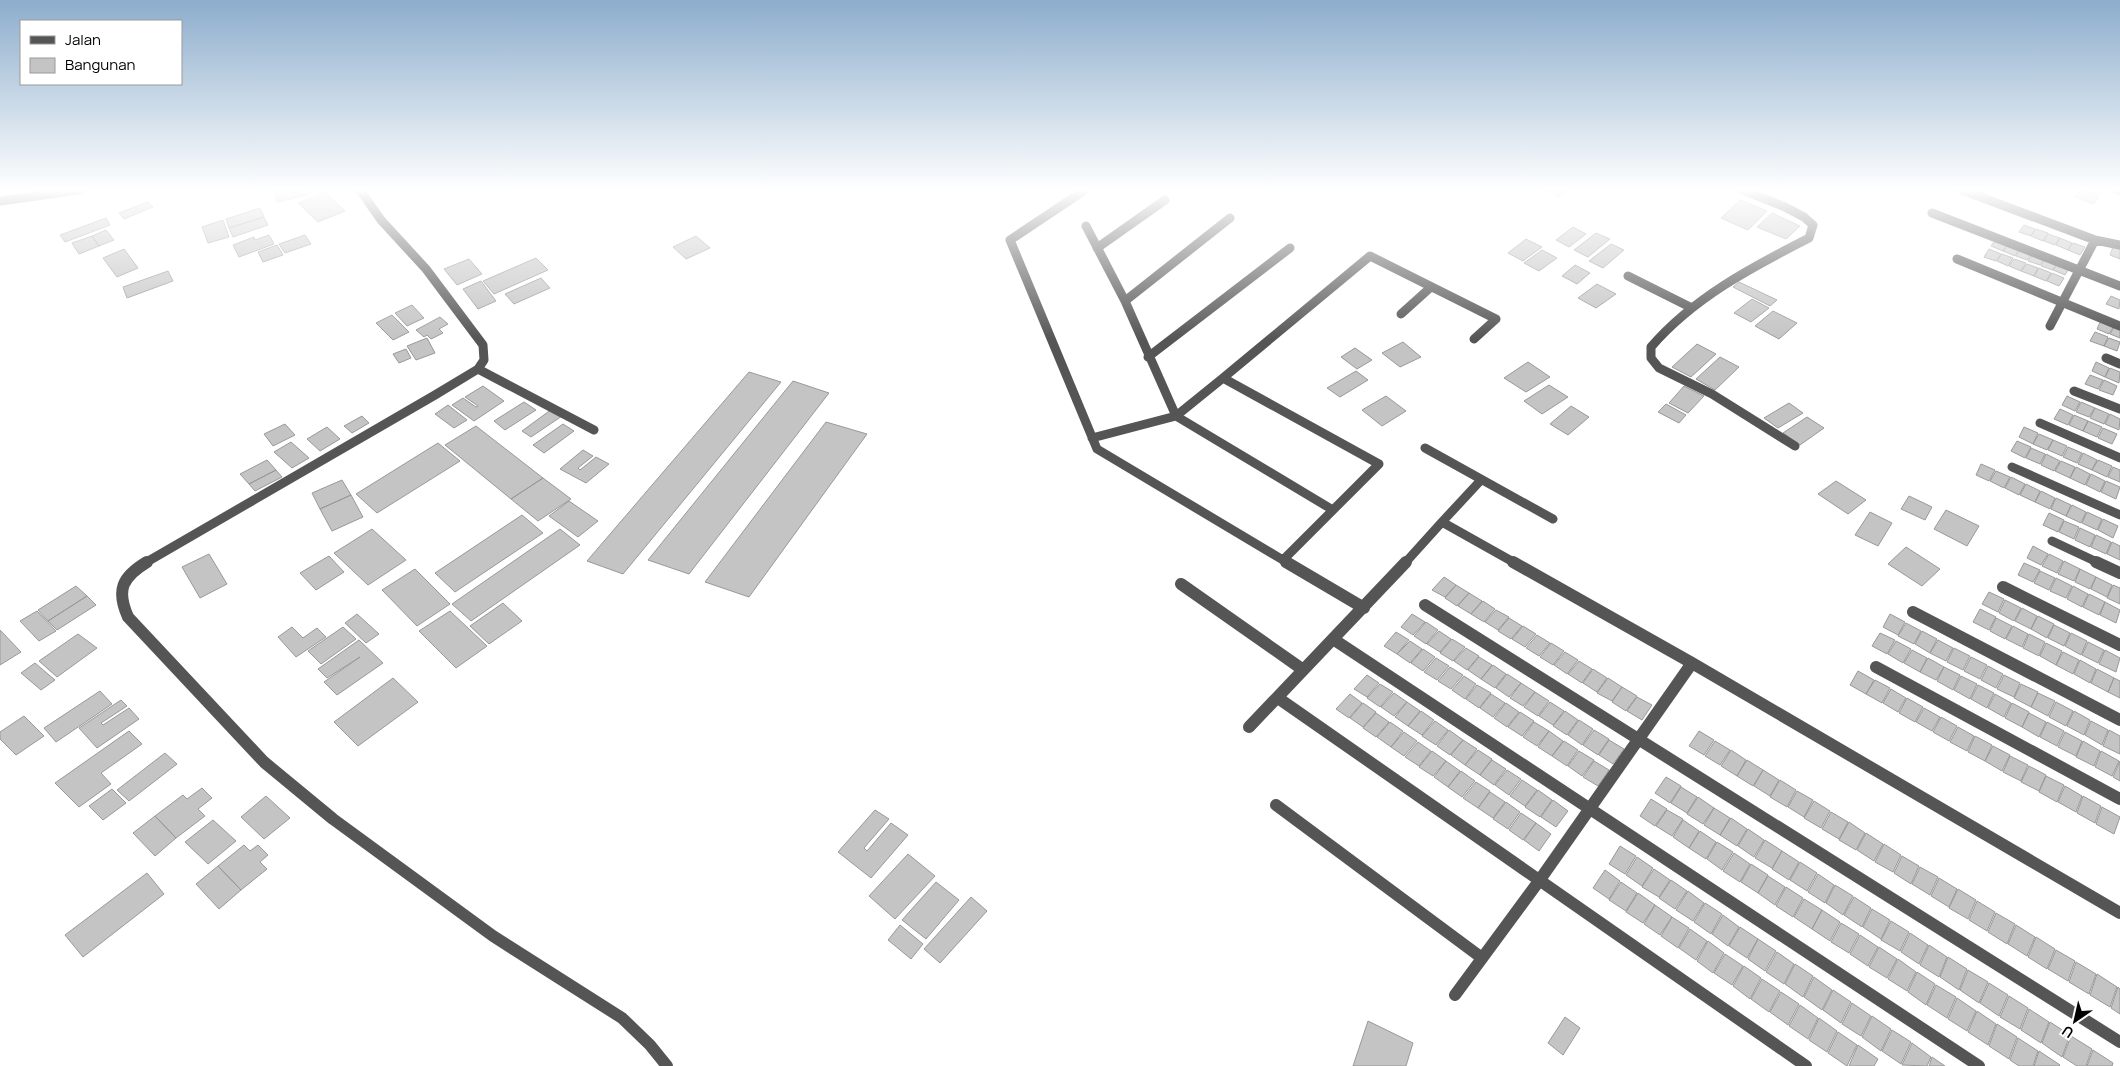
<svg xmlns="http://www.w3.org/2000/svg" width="2120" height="1066" font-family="Manrope,sans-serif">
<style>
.building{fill:#c4c4c4;stroke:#999}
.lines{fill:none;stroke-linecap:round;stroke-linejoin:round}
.minor-far1{stroke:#555;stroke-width:9}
.minor{stroke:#555;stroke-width:12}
</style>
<rect width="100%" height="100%" fill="#fff"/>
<path class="building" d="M275,190H307L308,195L277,202Z
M1544,190H1569L1559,197Z
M2079,190H2086L2099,195L2094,204L2075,197Z
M325,192L345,211L318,222L298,203Z
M1740,200L1767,211L1748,230L1721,218Z
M148,202L153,207L124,219L119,213Z
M260,208L264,217L229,228L226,219Z
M1772,213L1800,226L1786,239L1757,227Z
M264,217L268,225L233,237L229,228Z
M106,218L110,225L65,242L60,235Z
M223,220L229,237L208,243L202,227Z
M2024,225L2035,229L2031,236L2019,232Z
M1573,227L1586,234L1569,247L1556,240Z
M2036,229L2048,233L2043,241L2031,236Z
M106,230L114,240L99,246L92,236Z
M1596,233L1610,239L1588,257L1574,250Z
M2048,234L2060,238L2055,245L2044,241Z
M269,235L274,244L239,257L233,245L254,237L255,240Z
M305,235L311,244L285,253L279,244Z
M92,236L99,246L79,254L72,243Z
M696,236L710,248L686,259L673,247Z
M2060,238L2072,243L2068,250L2056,245Z
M1526,239L1542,247L1523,261L1508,253Z
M1996,239L2008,244L2003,251L1991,246Z
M2073,243L2085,247L2080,255L2068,250Z
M1611,244L1624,250L1603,268L1589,261Z
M2008,244L2020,248L2015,256L2003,251Z
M277,245L283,255L263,262L258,252Z
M2113,247L2120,250V259L2110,255Z
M124,249L138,268L117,277L103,258Z
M1989,249L2001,254L1996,261L1984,257Z
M2021,249L2033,253L2027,260L2016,256Z
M1542,250L1557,258L1539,271L1524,263Z
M2033,253L2045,258L2040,265L2028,261Z
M2002,254L2013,258L2008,266L1997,261Z
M536,258L548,270L494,294L483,281Z
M2045,258L2058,263L2053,270L2041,266Z
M469,259L482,274L457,285L444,269Z
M2014,259L2026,263L2021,271L2009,266Z
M2058,263L2070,267L2065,275L2053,270Z
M2027,264L2038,268L2034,276L2021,271Z
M1575,265L1590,273L1577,284L1562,276Z
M2039,268L2051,273L2046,281L2034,276Z
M168,271L173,281L127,298L123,287Z
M2052,273L2064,278L2059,286L2047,281Z
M541,278L550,288L514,304L505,294Z
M481,281L496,301L478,309L463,289Z
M1739,282L1777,300L1770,306L1733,287Z
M1597,284L1616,294L1596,308L1578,298Z
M2111,296L2120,300L2119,309L2106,304Z
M1752,299L1769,308L1751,322L1734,313Z
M412,305L424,318L407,326L395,313Z
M1773,311L1797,323L1779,339L1755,326Z
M392,315L409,332L393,340L376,323Z
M440,317L448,324L439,329L443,333L431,339L427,335L424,337L416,330Z
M2101,320L2114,326L2109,334L2097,329Z
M2115,326L2120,328V338L2110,334Z
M2095,332L2108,337L2104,346L2090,341Z
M427,338L435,353L416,360L407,346Z
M2109,338L2120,342L2117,351L2104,346Z
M1403,342L1421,357L1400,367L1382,353Z
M1697,344L1716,354L1691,377L1672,367Z
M1355,348L1372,360L1357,369L1341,357Z
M406,349L411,358L399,363L393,354Z
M1720,357L1739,367L1715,390L1696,379Z
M1528,362L1550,377L1526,392L1504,378Z
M2096,362L2109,368L2105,377L2092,371Z
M2110,368L2120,372L2119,383L2105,377Z
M1356,371L1368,380L1340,397L1327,388Z
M749,372L781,382L623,574L587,561Z
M2090,375L2103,380L2098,389L2085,384Z
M2104,380L2117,386L2113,395L2099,390Z
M793,381L829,393L689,574L648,560Z
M1549,385L1568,397L1542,414L1524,401Z
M483,386L504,401L474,421L452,405L463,398L476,407L478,406L465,397Z
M1684,386L1704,396L1688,413L1669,403Z
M1386,396L1406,411L1382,426L1362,410Z
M2067,396L2080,402L2075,411L2062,405Z
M524,402L536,410L505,430L494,421Z
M2081,402L2095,408L2089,417L2076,412Z
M1789,403L1803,413L1778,428L1764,418Z
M1666,404L1686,415L1679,423L1658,412Z
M448,405L467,420L454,428L435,414Z
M1571,406L1589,417L1568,435L1550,424Z
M2095,408L2109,414L2104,424L2090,418Z
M552,409L562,416L531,437L522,431Z
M2060,409L2073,415L2068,425L2054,419Z
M2110,414L2120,419L2119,430L2105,424Z
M2074,415L2088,421L2083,431L2069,425Z
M362,416L369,423L352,433L344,426Z
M1807,417L1824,428L1800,445L1783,433Z
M2088,421L2102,427L2097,437L2083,431Z
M826,422L867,434L749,597L705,582Z
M285,424L295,435L273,446L264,434Z
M563,424L574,431L544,453L533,445Z
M476,426L543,478L511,499L445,445Z
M327,427L340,439L320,451L307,439Z
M2024,427L2038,433L2033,444L2019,437Z
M2103,428L2117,434L2112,444L2098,438Z
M2039,434L2053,440L2047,450L2033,444Z
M2053,440L2067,446L2062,456L2048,450Z
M2017,441L2031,447L2025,458L2011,451Z
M291,442L309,458L292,468L274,452Z
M438,443L460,461L377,513L356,494Z
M2068,447L2082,453L2077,463L2063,457Z
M2031,448L2045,454L2040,464L2026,458Z
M583,450L593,456L578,468L580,470L596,457L609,464L586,483L560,469Z
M2083,453L2097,460L2092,470L2078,464Z
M2046,454L2060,461L2054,471L2041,465Z
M267,460L276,470L249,484L240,474Z
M2098,460L2112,466L2107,477L2092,470Z
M2061,461L2075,467L2070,478L2055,471Z
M1981,464L1995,470L1989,481L1976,475Z
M2076,467L2090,474L2085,485L2070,478Z
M2113,467L2120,470V482L2108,477Z
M276,470L282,477L255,491L249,484Z
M1996,471L2010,477L2004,488L1990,481Z
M2091,474L2105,481L2100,492L2086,485Z
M2011,477L2025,484L2019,495L2005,488Z
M543,478L571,499L538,521L511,499Z
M342,480L351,495L320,509L312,493Z
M1836,481L1866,500L1848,514L1818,494Z
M2106,481L2120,487L2116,499L2101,492Z
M2026,484L2040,491L2035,502L2020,495Z
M2041,491L2055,498L2050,509L2035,502Z
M351,495L363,517L332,531L320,509Z
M1909,496L1932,507L1925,520L1901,509Z
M2056,498L2071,505L2066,516L2051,509Z
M569,501L598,521L578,537L549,516Z
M2072,505L2086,512L2081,523L2066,516Z
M1946,510L1979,526L1967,546L1934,529Z
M1870,512L1892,523L1878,546L1855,535Z
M2087,512L2102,519L2097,530L2082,523Z
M2049,513L2064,520L2058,532L2043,525Z
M522,515L543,533L455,592L435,573Z
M2103,519L2118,526L2113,538L2098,530Z
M2064,521L2079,527L2074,539L2059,532Z
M2080,528L2095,535L2090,547L2075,540Z
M372,529L406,560L368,585L334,553Z
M560,529L580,545L471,621L452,604Z
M2096,535L2111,542L2106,554L2091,547Z
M2112,542L2120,546V560L2107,554Z
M2033,546L2048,554L2041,565L2027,558Z
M1906,547L1940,569L1922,586L1888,564Z
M209,554L227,584L200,598L182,567Z
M2049,554L2063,561L2057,573L2042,566Z
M329,556L344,572L316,590L300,573Z
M2064,561L2080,569L2074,581L2058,574Z
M2024,563L2040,570L2033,582L2018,575Z
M415,569L450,604L417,626L382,590Z
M2080,569L2096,577L2090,589L2075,582Z
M2040,571L2055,578L2049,590L2034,583Z
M1444,577L1456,585L1445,597L1432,590Z
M2096,577L2112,585L2107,597L2091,589Z
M2056,578L2072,586L2066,598L2050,591Z
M1456,585L1469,593L1457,606L1445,598Z
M2113,585L2120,588V604L2107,598Z
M76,586L87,596L48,621L38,610Z
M2073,586L2088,594L2082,607L2067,599Z
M1989,592L2004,599L1998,612L1982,604Z
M1469,593L1482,601L1471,614L1458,606Z
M2089,594L2105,602L2099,615L2083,607Z
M87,596L96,605L57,630L48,621Z
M2005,600L2021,608L2014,621L1999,613Z
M1483,601L1495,609L1484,622L1471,614Z
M2105,602L2120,610L2116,623L2100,615Z
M503,603L522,621L489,644L470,626Z
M2022,608L2037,616L2031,629L2015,621Z
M1980,609L1996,617L1989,630L1973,622Z
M1496,610L1509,617L1498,630L1485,622Z
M37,611L56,631L39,641L20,621Z
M450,611L487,646L456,668L419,631Z
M357,614L379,634L366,643L345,623Z
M1412,614L1425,622L1413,635L1401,627Z
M1890,614L1905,622L1898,635L1883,627Z
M2038,616L2054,624L2047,638L2031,629Z
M1509,618L1522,626L1511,639L1498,631Z
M1996,618L2012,626L2005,639L1990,631Z
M1426,622L1438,630L1426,644L1414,636Z
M1906,623L1921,631L1914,644L1898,636Z
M2054,625L2070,633L2064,646L2048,638Z
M1523,626L1536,634L1525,647L1512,639Z
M2013,626L2028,634L2022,647L2006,639Z
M292,627L303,638L317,628L326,637L296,657L278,637Z
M343,627L356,639L321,664L308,651Z
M0,630L21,652L0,665Z
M1439,631L1451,639L1440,652L1427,644Z
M1922,631L1937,639L1930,653L1915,644Z
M1396,632L1409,640L1397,654L1384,646Z
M1880,633L1895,640L1887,654L1872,646Z
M2071,633L2087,641L2081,655L2065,646Z
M78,634L97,648L57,677L39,661Z
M2029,634L2045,642L2039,656L2023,648Z
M1537,635L1550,643L1539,656L1526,648Z
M1452,639L1465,647L1453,661L1440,653Z
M359,640L383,663L337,695L324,682L360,657L327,678L318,669Z
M1938,640L1953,648L1946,661L1930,653Z
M1410,641L1422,649L1410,663L1397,654Z
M1896,641L1911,649L1903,663L1888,654Z
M2088,642L2104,650L2098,663L2082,655Z
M1551,643L1564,651L1553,665L1540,657Z
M2046,643L2062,651L2056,665L2040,656Z
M1466,648L1479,656L1467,670L1454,661Z
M1954,648L1970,656L1963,670L1947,662Z
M1423,649L1435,657L1423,671L1411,663Z
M1912,650L1927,658L1920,672L1904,663Z
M2105,650L2120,658L2116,672L2099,664Z
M1565,652L1578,660L1567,674L1554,665Z
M2063,652L2079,660L2073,674L2056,665Z
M1479,657L1492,665L1481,679L1468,670Z
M1971,657L1987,665L1980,679L1964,671Z
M1436,658L1449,666L1437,680L1424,672Z
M1928,658L1944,667L1936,680L1920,672Z
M2080,660L2096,669L2090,683L2074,674Z
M1579,661L1592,669L1582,683L1568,674Z
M35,663L55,680L41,690L21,673Z
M1493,665L1506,674L1495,688L1481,679Z
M1988,666L2003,674L1996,688L1981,680Z
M1450,667L1463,675L1451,689L1438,681Z
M1944,667L1960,675L1953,690L1937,681Z
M1593,669L1607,678L1597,692L1583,683Z
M2097,669L2114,678L2108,692L2091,683Z
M1858,671L1874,680L1866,694L1850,685Z
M1507,674L1521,683L1509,697L1496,688Z
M1367,675L1379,683L1367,697L1354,689Z
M2004,675L2020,683L2014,697L1997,689Z
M1464,676L1476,684L1465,699L1452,690Z
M1961,676L1977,684L1970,699L1954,690Z
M393,678L418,702L358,746L334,722Z
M1608,678L1622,687L1612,701L1597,693Z
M2114,678L2120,681V698L2108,692Z
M1875,680L1890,688L1882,703L1866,694Z
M1521,683L1535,692L1523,706L1510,698Z
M1380,684L1393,692L1380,707L1367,698Z
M2021,684L2038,692L2031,707L2014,698Z
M1477,685L1491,693L1479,708L1466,699Z
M1978,685L1994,693L1987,708L1971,699Z
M1622,687L1637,696L1626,711L1612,702Z
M1891,689L1906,698L1898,712L1883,703Z
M100,691L112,704L56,742L44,728Z
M1535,692L1549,701L1538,716L1524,707Z
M1394,693L1407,702L1394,716L1381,707Z
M2038,693L2055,701L2048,716L2031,707Z
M1350,694L1362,703L1349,718L1336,709Z
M1491,694L1505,703L1493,717L1480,708Z
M1995,694L2011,703L2004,717L1988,708Z
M1637,697L1652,705L1642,720L1627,711Z
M1907,698L1923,707L1915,722L1899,713Z
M121,700L127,706L101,723L103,725L129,708L139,719L97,748L79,728Z
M1407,702L1420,711L1408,726L1395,717Z
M1550,702L1564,711L1553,725L1539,716Z
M2056,702L2073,711L2066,726L2049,717Z
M1363,703L1376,712L1363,727L1350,718Z
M1506,703L1519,712L1507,727L1494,718Z
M2012,703L2029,712L2022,727L2005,718Z
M1924,708L1940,717L1932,731L1916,722Z
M1421,711L1434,720L1422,735L1408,726Z
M1565,711L1578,720L1567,735L1553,726Z
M2074,711L2090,720L2084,735L2067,726Z
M1520,712L1534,721L1522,736L1508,727Z
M1376,713L1389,722L1376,737L1363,728Z
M2029,713L2046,722L2039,737L2022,727Z
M24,716L44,736L16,755L0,739V732Z
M1941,717L1957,726L1949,741L1933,732Z
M1579,720L1593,729L1582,745L1568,735Z
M1435,721L1448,730L1436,745L1422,736Z
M2091,721L2108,730L2102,745L2085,735Z
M1390,722L1403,731L1391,747L1377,737Z
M1534,722L1549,731L1537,746L1523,737Z
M2047,722L2064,731L2057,746L2040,737Z
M1958,727L1974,736L1967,751L1950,742Z
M1449,730L1463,740L1450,755L1437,746Z
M1594,730L1609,739L1598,755L1583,745Z
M2109,730L2120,736V754L2103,746Z
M129,731L142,744L101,773L111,784L79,807L55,783Z
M1549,731L1563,741L1552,756L1538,747Z
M1699,731L1714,740L1704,755L1689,746Z
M1404,732L1417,741L1404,756L1391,747Z
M2065,732L2082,741L2076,756L2058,747Z
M1975,736L1992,745L1985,761L1968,752Z
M1463,740L1477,749L1465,765L1451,755Z
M1609,740L1624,749L1613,764L1599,755Z
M1564,741L1578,750L1567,766L1552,756Z
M1715,741L1730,750L1720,765L1705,756Z
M2083,741L2100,751L2094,766L2076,757Z
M1418,742L1431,751L1419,766L1405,757Z
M1993,746L2010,755L2002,771L1985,761Z
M1478,750L1492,759L1480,775L1465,765Z
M1731,750L1746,760L1737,776L1721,766Z
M1432,751L1446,761L1433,776L1419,767Z
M1579,751L1594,760L1582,776L1568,766Z
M2101,751L2119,761L2112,776L2095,767Z
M165,753L177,764L129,801L117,790Z
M2010,756L2028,765L2021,781L2003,772Z
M1492,760L1506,769L1494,785L1480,775Z
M1747,760L1763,770L1753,786L1737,776Z
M1446,761L1460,771L1448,787L1434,777Z
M1594,761L1609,770L1598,786L1583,777Z
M2120,761V781L2113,777Z
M2029,766L2046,775L2039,791L2021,782Z
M1507,770L1521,779L1509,795L1495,785Z
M1763,770L1779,780L1770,796L1754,786Z
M1461,771L1475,781L1462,797L1448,787Z
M2046,776L2064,785L2057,802L2039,792Z
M1666,777L1681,786L1670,803L1655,793Z
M1522,780L1537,790L1525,806L1510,796Z
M1780,780L1796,790L1787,807L1770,797Z
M1476,782L1490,791L1478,808L1463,798Z
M2065,786L2082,796L2076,812L2058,802Z
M1681,787L1697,797L1687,813L1671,803Z
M202,788L212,798L198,809L205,816L176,838L155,816L183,795L187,799Z
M112,789L126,803L103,820L89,806Z
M1538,790L1552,800L1540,817L1525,807Z
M1797,791L1813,800L1804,817L1788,807Z
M1490,792L1505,802L1493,818L1478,808Z
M266,796L290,818L264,839L241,817Z
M2083,796L2101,806L2095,823L2077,813Z
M1698,797L1714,808L1703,824L1687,814Z
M1651,799L1667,809L1655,826L1640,816Z
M1553,800L1568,811L1556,827L1541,817Z
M1814,801L1830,811L1821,828L1804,818Z
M1506,802L1520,812L1508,829L1493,819Z
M2102,807L2120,817L2114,834L2096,824Z
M1714,808L1730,818L1720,835L1704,825Z
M875,810L889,819L864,848L867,851L891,823L908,835L871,878L838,852Z
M1667,810L1683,819L1672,836L1656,826Z
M1831,812L1848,822L1839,839L1822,829Z
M1521,813L1536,823L1523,840L1509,830Z
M155,816L176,838L155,856L133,833Z
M1731,818L1747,829L1737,846L1720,835Z
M213,820L236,841L208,864L185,842Z
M1683,820L1699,831L1689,848L1673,837Z
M1849,822L1865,833L1856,850L1839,840Z
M1536,823L1551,834L1539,851L1524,840Z
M1748,829L1764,840L1754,857L1738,846Z
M1700,831L1716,842L1706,859L1689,848Z
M1866,833L1883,844L1874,861L1857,850Z
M1765,840L1782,851L1772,868L1755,858Z
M1717,842L1733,852L1722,870L1707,859Z
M1884,844L1901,855L1893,872L1875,862Z
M244,845L250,851L258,845L268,855L260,862L267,869L241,890L218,866Z
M1620,846L1636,856L1625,874L1609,864Z
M1782,851L1799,862L1789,880L1772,869Z
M1734,853L1750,864L1740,882L1723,871Z
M908,854L935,876L895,919L869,896Z
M1902,856L1919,866L1911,884L1894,873Z
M1637,857L1653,868L1642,886L1626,875Z
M1800,862L1817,873L1807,891L1790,880Z
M1751,864L1768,875L1758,893L1741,882Z
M218,866L241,890L219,909L196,884Z
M1920,867L1938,877L1930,895L1912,884Z
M1654,869L1670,880L1659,897L1642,887Z
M1605,870L1620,881L1609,899L1593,888Z
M147,873L164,894L83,957L65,935Z
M1818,874L1834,885L1825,903L1808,892Z
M1768,876L1785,887L1775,905L1758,893Z
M1939,878L1957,889L1949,907L1931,896Z
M1671,880L1687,891L1675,909L1659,898Z
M936,882L959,900L926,939L902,920Z
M1621,882L1637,893L1626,911L1609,900Z
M1835,885L1853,896L1843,915L1826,903Z
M1786,887L1803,898L1793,917L1776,906Z
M1958,889L1976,900L1968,919L1949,908Z
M1688,891L1704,903L1693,921L1676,910Z
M1638,893L1655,905L1643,923L1626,912Z
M971,897L987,911L940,963L924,949Z
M1854,897L1871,908L1862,927L1844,915Z
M1804,899L1822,910L1812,929L1794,917Z
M1977,901L1995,912L1987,931L1969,920Z
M1705,903L1722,914L1711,934L1694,922Z
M1655,905L1672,917L1660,935L1644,924Z
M1872,909L1890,920L1881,939L1863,927Z
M1822,910L1840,922L1830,941L1812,929Z
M1996,913L2015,924L2007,944L1988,932Z
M1723,915L1739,927L1728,946L1712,934Z
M1672,917L1689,928L1678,948L1661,936Z
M1891,921L1909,932L1900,951L1881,940Z
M1841,923L1859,934L1849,953L1831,942Z
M900,925L923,944L911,959L888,940Z
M2016,925L2035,937L2027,956L2008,944Z
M1740,927L1758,939L1747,958L1729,946Z
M1690,929L1707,941L1696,960L1679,948Z
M1910,933L1928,945L1919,964L1901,952Z
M1860,935L1878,947L1868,966L1850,954Z
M2036,937L2055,949L2047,969L2028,957Z
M1758,939L1776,951L1765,971L1748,959Z
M1708,941L1724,953L1713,973L1697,961Z
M1929,945L1947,957L1939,977L1920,965Z
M1879,947L1897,959L1887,978L1869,967Z
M2056,950L2075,961L2068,981L2048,969Z
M1777,952L1794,964L1784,984L1766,972Z
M1725,954L1743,966L1732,985L1714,973Z
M1948,957L1967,969L1959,990L1940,977Z
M1898,959L1916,972L1907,991L1888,979Z
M2076,962L2096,974L2089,994L2069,982Z
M1795,964L1813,976L1803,997L1785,984Z
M1744,966L1761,978L1750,999L1733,986Z
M1968,970L1988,982L1979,1003L1960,990Z
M1917,972L1935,984L1926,1005L1908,992Z
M2097,974L2117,987L2110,1007L2090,995Z
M1814,977L1832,990L1822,1010L1804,997Z
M1762,979L1780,991L1769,1012L1751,999Z
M1989,983L2008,995L1999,1016L1980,1003Z
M1936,985L1956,997L1947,1018L1927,1005Z
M2118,987L2120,989V1014L2111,1008Z
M1833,990L1851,1002L1841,1023L1823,1010Z
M1781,992L1799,1004L1788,1025L1770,1012Z
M2009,996L2028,1008L2020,1029L2000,1017Z
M1957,998L1976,1011L1967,1031L1948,1019Z
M1852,1003L1871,1016L1861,1036L1842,1024Z
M1800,1005L1818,1018L1808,1039L1789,1026Z
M2029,1009L2049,1022L2041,1043L2021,1030Z
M1977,1011L1996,1024L1988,1045L1968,1032Z
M1872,1016L1891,1029L1881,1051L1862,1037Z
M1565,1017L1580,1028L1563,1055L1548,1043Z
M1819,1018L1837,1031L1827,1052L1809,1040Z
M1368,1021L1413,1043L1406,1066H1353Z
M2050,1022L2070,1035L2062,1057L2042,1043Z
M1997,1024L2017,1037L2009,1059L1989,1046Z
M1892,1030L1911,1042L1901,1064L1882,1051Z
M1838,1032L1857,1045L1847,1066L1828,1053Z
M2071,1036L2092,1049L2086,1066H2077L2063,1057Z
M2018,1038L2038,1051L2033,1066H2019L2010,1060Z
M1912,1043L1931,1057L1927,1066L1902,1065Z
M1858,1045L1878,1059L1874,1066H1849Z
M2093,1050L2113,1063L2112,1066H2087Z
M2039,1051L2060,1065L2059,1066H2034Z
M1932,1057L1945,1066H1929Z"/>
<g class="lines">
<path class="minor-far1" d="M1085,190L1010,240L1097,449L1288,563
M1743,190L1785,207L1804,217L1813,225L1809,238C1752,267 1693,298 1651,347V358L1659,368L1712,394L1795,446
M1962,190L2095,240L2120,245
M2117,190L2120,191
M0,201L79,190
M1932,213L2120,286
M1086,226L1125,301L1176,416L1333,510
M1097,248L1165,200
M1957,259L2120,326
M1628,276L1692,308
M1125,301L1230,218
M1401,314L1431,287
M2050,326L2095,240
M1148,357L1290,248
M2106,358L2120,364
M478,369L594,430
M2074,391L2120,409
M2040,423L2120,458
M1092,438L1176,416L1223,378
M1425,448L1553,519
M2012,467L2120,515
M1442,522L1481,480
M2052,541L2099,563
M1284,559L1379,464L1223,378L1370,256L1496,319L1474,339
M145,563L435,395L478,369L484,360L483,345L426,269L381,220L360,190
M1405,563L1442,522L1515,563"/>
<path class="minor" d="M147,562C122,577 116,590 128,617L264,762L333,819L493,936L622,1018L650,1045L667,1066
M1286,562L1364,608
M1513,562L1692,663L2120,913
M2096,562L2120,573
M1181,584L1302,669
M2003,587L2120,645
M1425,605L2120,1042
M1913,612L2120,720
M1333,639L1979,1066
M1876,667L2120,799
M1278,698L1806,1066
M1249,727L1406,562
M1276,805L1482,958
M1455,995L1539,881L1692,663"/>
</g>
<linearGradient id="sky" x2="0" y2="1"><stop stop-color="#8cadcc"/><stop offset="0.56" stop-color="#fff"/><stop offset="1" stop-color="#fff" stop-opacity="0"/></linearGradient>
<rect width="2120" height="339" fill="url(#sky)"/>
<rect x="20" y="20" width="162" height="65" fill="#ffffff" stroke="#999999"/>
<rect x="30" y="36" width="25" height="8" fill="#555555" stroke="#999999"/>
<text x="65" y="45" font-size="15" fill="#000000">Jalan</text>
<rect x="30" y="58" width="25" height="15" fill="#c4c4c4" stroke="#999999"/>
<text x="65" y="70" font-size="15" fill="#000000">Bangunan</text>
<g transform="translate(2075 1021) rotate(214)" stroke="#ffffff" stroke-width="4" paint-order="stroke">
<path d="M0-4L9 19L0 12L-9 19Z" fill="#000000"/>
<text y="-8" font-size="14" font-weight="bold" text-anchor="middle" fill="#000000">U</text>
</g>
</svg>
